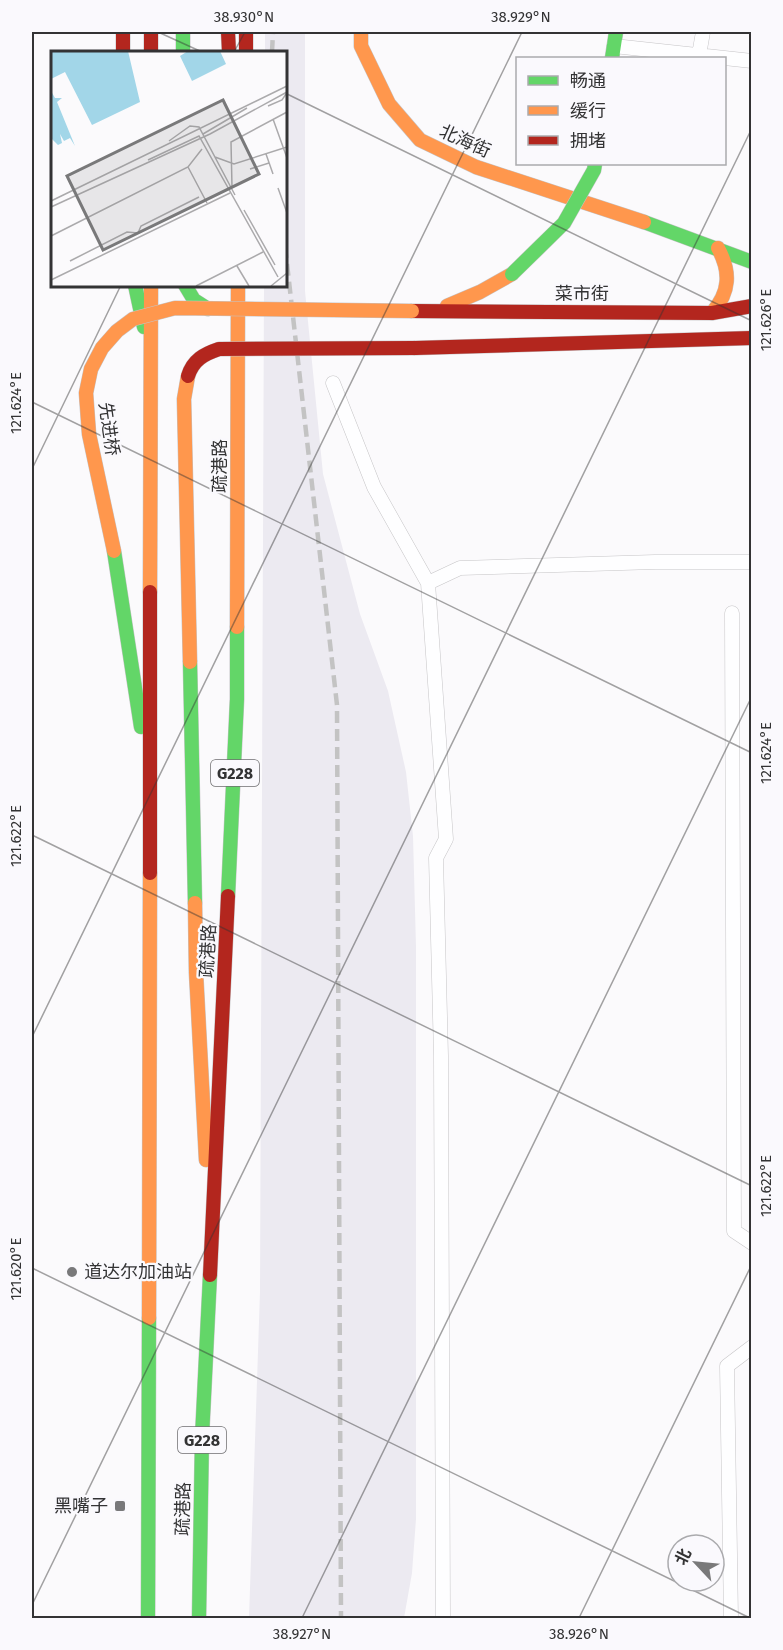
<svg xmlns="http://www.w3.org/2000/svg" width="783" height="1650" font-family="'Fira Sans','Noto Sans SC',sans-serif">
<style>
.built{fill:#eceaf1}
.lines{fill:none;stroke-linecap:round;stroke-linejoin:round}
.street-casing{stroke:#c6c5c7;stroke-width:15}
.fast-casing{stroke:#c6c5c7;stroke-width:15}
.slow-casing{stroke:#c6c5c7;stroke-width:15}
.jam-casing{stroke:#c6c5c7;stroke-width:15}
.street{stroke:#fefeff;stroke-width:14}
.fast{stroke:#63d668;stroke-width:14}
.slow{stroke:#ff974d;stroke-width:14}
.jam{stroke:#b3261e;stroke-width:14}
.rail{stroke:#c3c3c3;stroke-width:4.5;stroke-dasharray:12 6;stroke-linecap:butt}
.fast-bridge-casing{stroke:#c6c5c7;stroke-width:15;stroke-linecap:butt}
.slow-bridge-casing{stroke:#c6c5c7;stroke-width:15;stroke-linecap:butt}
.jam-bridge-casing{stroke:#c6c5c7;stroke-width:15;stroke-linecap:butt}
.fast-bridge{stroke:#63d668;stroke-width:14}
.slow-bridge{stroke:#ff974d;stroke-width:14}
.jam-bridge{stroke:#b3261e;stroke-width:14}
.ticks{fill:none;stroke:#333334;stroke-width:1.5;stroke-opacity:0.45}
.poi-dot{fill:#79797a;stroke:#faf9fd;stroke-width:2}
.labels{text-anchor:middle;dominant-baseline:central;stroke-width:4.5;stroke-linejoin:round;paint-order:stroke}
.shield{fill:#faf9fd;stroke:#6f6e70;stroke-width:1.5}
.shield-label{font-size:16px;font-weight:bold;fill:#333334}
.street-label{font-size:18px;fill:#333334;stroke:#faf9fd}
.poi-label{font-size:18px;fill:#333334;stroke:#faf9fd;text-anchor:start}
.inset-road{fill:none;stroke:#abaaac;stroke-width:1.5}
.view{fill:#79797a;fill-opacity:0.15;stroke:#79797a;stroke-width:3}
.inset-edge{fill:none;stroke:#333334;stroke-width:3}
.neatline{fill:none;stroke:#333334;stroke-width:2}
.ticks-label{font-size:15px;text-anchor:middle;fill:#333334}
</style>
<rect width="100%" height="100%" fill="#fbfafc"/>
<path class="built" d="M265,32H305V291L323,474L360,614L388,691L406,772L413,836L416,947V1519L412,1573L404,1618H249L260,1292L264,285H285V52H265Z"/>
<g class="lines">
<g class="street-casing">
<path id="street" d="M614,46L752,61
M699,55L703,32
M333,383L374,487L428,583L446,839L436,858L441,1056L443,1618
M428,583L460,568L655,562H752
M732,613L734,1231L752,1243
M731,1618L727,1366L752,1347"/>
</g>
<g class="fast-casing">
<path id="fast" d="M183,32V52
M612,58L616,32
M644,222L752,262
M135,285L144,327
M185,285L194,300L208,309
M114,551L141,727
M190,662L195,903
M228,896L237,699V627
M148,1618L149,1318
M199,1618L202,1437L210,1275"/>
</g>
<g class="slow-casing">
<path id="slow" d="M361,32V46L389,104L420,140L476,167L644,222
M447,306L480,292L512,274
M712,313C730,292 731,272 718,248
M150,592L151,285
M237,627L238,285
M195,903L196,972L206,1160
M149,1318L150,873"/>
</g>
<g class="jam-casing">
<path id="jam" d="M123,32V52
M151,32V52
M228,32L229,52
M246,32V52
M412,311L712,313L752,306
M415,348L752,338
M150,873V592
M210,1275L228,896"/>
</g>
<use href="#street" class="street"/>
<use href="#fast" class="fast"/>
<use href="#slow" class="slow"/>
<use href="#jam" class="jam"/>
<path class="rail" d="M272,52L273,32
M285,246L337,705L341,1618"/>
<g class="fast-bridge-casing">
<path id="fast-bridge" d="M512,274L564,223L594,170L595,164"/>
</g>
<g class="slow-bridge-casing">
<path id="slow-bridge" d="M188,376L184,399L190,662
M114,551L89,434L86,393L91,369L102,348L117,331L133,319L175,308L412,311"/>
</g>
<g class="jam-bridge-casing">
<path id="jam-bridge" d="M188,376C193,360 204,354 219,349L415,348"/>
</g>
<use href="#fast-bridge" class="fast-bridge"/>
<use href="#slow-bridge" class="slow-bridge"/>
<use href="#jam-bridge" class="jam-bridge"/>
</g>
<path class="ticks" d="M158,32L202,52M234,52L245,32M285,93L752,321M32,402L752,753M32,469L121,285M32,835L752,1186M32,1037L522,32M32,1268L750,1618M32,1605L752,128M302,1618L752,696M579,1618L752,1264"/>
<g class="poi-dot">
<circle cx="72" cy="1272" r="6"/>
<rect x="114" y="1500" width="12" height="12" rx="3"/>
</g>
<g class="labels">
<g class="shield">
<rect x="211" y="760" width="48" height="26" rx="4.5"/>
<rect x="178" y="1427" width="48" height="26" rx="4.5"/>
</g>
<g class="shield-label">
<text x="235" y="773">G228</text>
<text x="202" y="1440">G228</text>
</g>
<g class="street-label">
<text transform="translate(465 141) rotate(24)">北海街</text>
<text x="582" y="294">菜市街</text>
<text transform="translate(109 429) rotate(82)">先进桥</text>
<text transform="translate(220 466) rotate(-90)">疏港路</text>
<text transform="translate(208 951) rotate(-87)">疏港路</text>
<text transform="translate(183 1509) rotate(-89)">疏港路</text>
</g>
<g class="poi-label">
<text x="84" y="1272">道达尔加油站</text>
<text x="108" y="1506" text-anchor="end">黑嘴子</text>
</g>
</g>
<g transform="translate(51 51)">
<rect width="236" height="236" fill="#fbfafc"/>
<path d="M0,0H77L89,51L41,74L14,21L0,28ZM137,0H169L175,13L141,30L129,5ZM0,40L4,47H11L6,51L24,95L19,87L13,90L9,83L11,92L7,94L0,87Z" fill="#a2d6e8"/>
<path class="inset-road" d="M217,55L231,49L235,43M222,68L236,107M152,83L196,57M118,90L139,75L148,76L184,144M215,103L222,123M164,106L183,113L236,96M97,109L148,85L227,226M137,116L156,152M199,118L218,112M181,136L180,91L236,61M227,137L236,162M0,150L236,35M0,156L159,83L236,41M193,159L224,214M0,185L137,116L151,98M19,210L76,181L87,182L90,175L148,146M186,215L198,235M0,229L179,142M145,235L212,201M220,235L236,222"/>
<path class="view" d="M172,49L208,123L52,199L16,125Z"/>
<rect width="236" height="236" class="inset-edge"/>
</g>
<rect width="783" height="1650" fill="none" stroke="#faf9fd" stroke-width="66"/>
<rect x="516" y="57" width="210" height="108" fill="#faf9fd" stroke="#aaaaad" stroke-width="1.5"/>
<rect x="528" y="76" width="30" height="9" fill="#63d668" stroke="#aaaaad" stroke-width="1.5"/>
<text x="570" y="87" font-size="18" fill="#333334">畅通</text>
<rect x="528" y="106" width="30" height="9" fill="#ff974d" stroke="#aaaaad" stroke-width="1.5"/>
<text x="570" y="117" font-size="18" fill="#333334">缓行</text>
<rect x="528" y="136" width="30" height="9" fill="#b3261e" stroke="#aaaaad" stroke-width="1.5"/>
<text x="570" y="147" font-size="18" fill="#333334">拥堵</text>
<g transform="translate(696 1563) rotate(296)"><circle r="28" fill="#faf9fd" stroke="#aaaaad" stroke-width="1.5"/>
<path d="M0-4.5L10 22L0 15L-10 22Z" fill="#79797a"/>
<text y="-9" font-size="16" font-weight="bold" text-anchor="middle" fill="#333334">北</text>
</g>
<rect x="33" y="33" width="717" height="1584" class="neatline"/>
<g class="ticks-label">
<text x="244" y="22">38.930°N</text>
<text x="521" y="22">38.929°N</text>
<text transform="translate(766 320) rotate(-90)" y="5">121.626°E</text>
<text transform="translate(16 403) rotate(-90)" y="5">121.624°E</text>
<text transform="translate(766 753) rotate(-90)" y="5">121.624°E</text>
<text transform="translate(16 836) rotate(-90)" y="5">121.622°E</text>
<text transform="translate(766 1186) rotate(-90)" y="5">121.622°E</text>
<text transform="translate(16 1269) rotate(-90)" y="5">121.620°E</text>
<text x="302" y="1639">38.927°N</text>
<text x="579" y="1639">38.926°N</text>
</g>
</svg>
